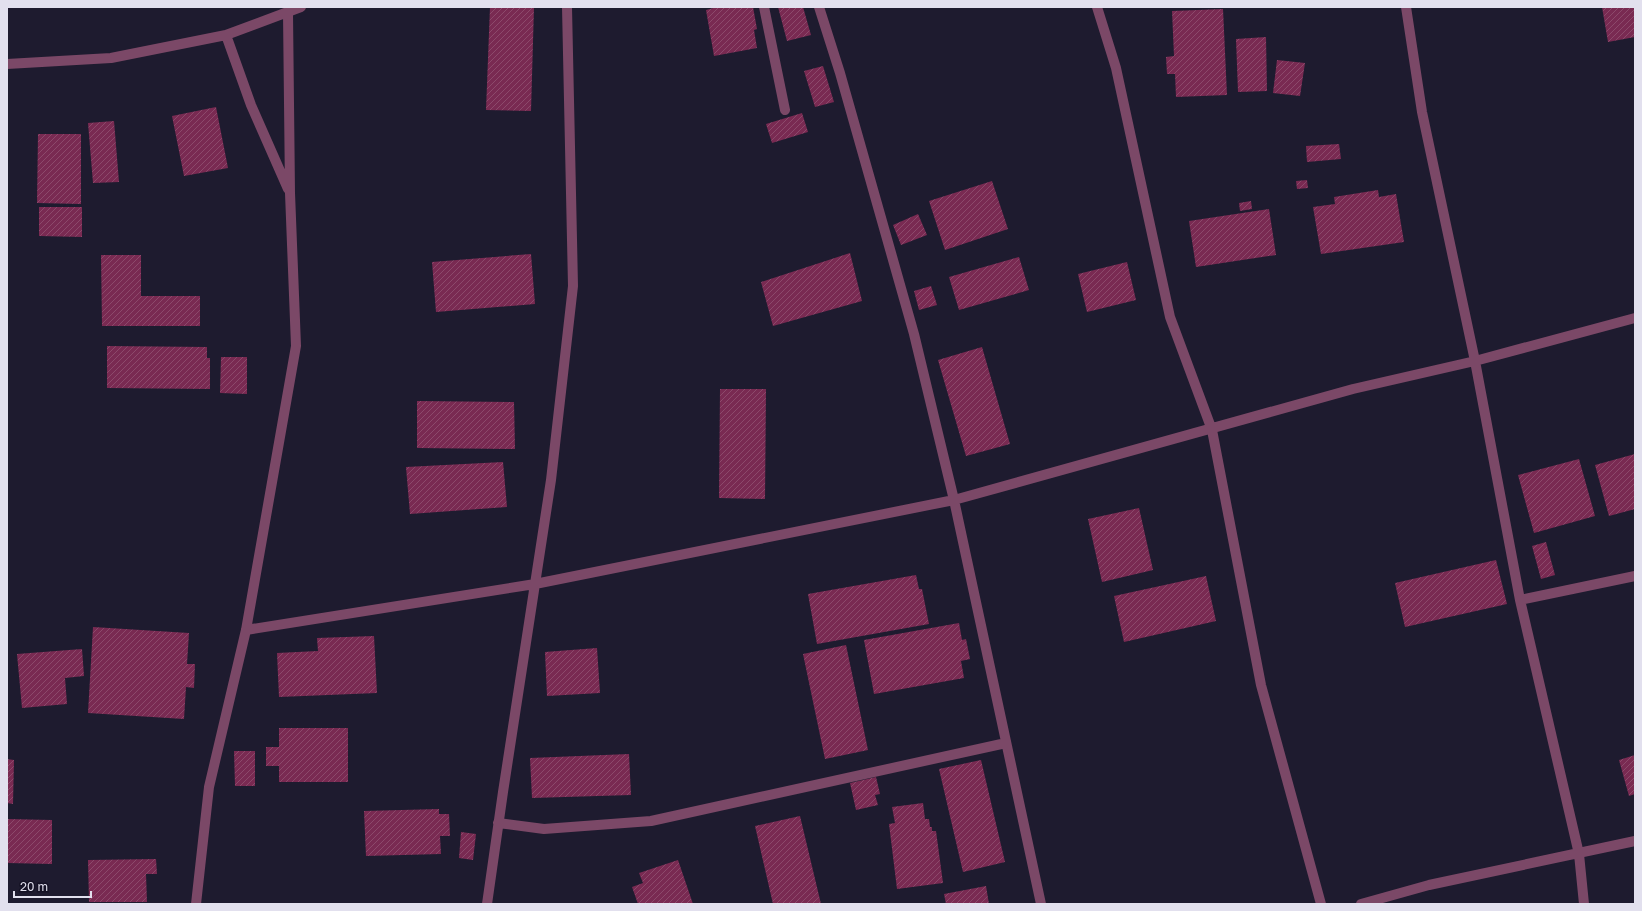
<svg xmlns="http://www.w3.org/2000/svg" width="1642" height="911" font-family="'Golos Text',sans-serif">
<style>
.building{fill:url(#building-hatch)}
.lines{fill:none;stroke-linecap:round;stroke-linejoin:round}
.minor{stroke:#7b4867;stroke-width:10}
</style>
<defs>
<pattern id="building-hatch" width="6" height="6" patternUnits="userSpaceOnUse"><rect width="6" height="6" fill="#792a52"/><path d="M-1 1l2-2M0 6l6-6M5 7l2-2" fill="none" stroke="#8c496b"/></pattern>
</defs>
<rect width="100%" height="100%" fill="#1e1b2f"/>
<path class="building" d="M490,7H534L531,111L486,110Z
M717,7H753L757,29L754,30L757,48L714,56L706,10Z
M778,7H803L811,35L787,41Z
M1602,7H1635V37L1608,42Z
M1223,9L1227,95L1176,97L1175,74H1167L1166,57L1174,56L1172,11Z
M1266,37L1267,91L1238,92L1236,39Z
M1277,60L1305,63L1300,96L1273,93Z
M823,66L834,102L815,107L804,71Z
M216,107L228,168L184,176L172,116Z
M802,113L808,132L772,143L766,124Z
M114,121L119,182L93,183L88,123Z
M38,134H81V204L37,203Z
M1339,144L1341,159L1307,162L1306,146Z
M1307,180L1308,188L1297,189L1296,181Z
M992,181L1008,229L945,250L929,201Z
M1378,190L1379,197L1396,194L1404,242L1321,254L1313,207L1335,204L1334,197Z
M1251,201L1252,209L1240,211L1239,203Z
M39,207H82V237L39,236Z
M1269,209L1276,255L1196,267L1189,221Z
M918,214L927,235L901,245L893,225Z
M850,253L862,301L773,326L761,282Z
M531,254L535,304L436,312L432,262Z
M101,255H141V296H200V326H102Z
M1019,257L1029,290L959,310L949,277Z
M1127,262L1136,300L1087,312L1078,274Z
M931,286L937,305L919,310L914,291Z
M107,346L207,347V358H210V389L107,388Z
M982,347L1010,444L966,456L938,360Z
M221,357H247V394L220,393Z
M720,389H766L765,499L719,498Z
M417,401L514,402L515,449L417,448Z
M1635,454V509L1609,516L1595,465Z
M1579,459L1595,516L1534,533L1518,475Z
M503,462L507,507L410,514L406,467Z
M1139,508L1153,570L1102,582L1088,519Z
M1546,542L1555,575L1541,579L1532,546Z
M1496,560L1507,604L1405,627L1395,583Z
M916,575L919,589H922L929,624L817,644L808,594Z
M1206,576L1216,621L1124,642L1114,596Z
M959,623L962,640L966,639L970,659L961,661L964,678L874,694L864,640Z
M93,627L189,633L187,664H195L194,688L186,687L184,719L88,713Z
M374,636L377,693L279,697L277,653L318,651L317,638Z
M846,645L868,750L825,759L803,654Z
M597,648L600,693L547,696L545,652Z
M82,649L84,676L65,678L67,704L22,708L17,654Z
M279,728H348V782H279V766H266V747H279Z
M234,751H255V786H235Z
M629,754L631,795L532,798L530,758Z
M1635,755V794L1629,796L1619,760Z
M7,759L14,760L13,804L7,803Z
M981,760L1005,862L963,872L939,769Z
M876,777L880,794L875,795L878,805L856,810L850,783Z
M923,803L925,819H929L930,827H932V831H936L943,883L897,889L889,824L895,823L892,807Z
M439,809V814H449L450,836H440L441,854L366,856L364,811Z
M800,816L821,904H773L755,826Z
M7,819L52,820V864L7,863Z
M461,832L476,834L473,860L459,858Z
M156,859L157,874H146L147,902H89L88,860Z
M678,860L693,904H638L632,887L643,883L639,873Z
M986,886L989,904H946L944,894Z"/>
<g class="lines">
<path class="minor" d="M764,7L785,110
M819,7L840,73L914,334L954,500L1041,904
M1097,7L1116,68L1170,317L1212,430L1261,685L1321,904
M1406,7L1422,112L1475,361L1520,600L1579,854L1584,904
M226,35L251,105L288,189
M7,64L111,58L226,35L301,7
M1520,600L1635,576
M246,630L535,584L954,500L1353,389L1475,361L1635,318
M498,823L544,829L651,821L1006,743
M196,904L209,787L246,630L296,346L290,193L288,13
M487,904L503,792L551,480L573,286L567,7
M1361,904L1429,885L1635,841"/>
</g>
<rect width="1642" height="911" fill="none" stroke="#e2e0ee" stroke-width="16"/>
<path d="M14 891v6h77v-6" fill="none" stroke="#e2e0ee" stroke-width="2"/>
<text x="20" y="891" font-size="12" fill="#e2e0ee" stroke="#151225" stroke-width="3" paint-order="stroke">20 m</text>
</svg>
